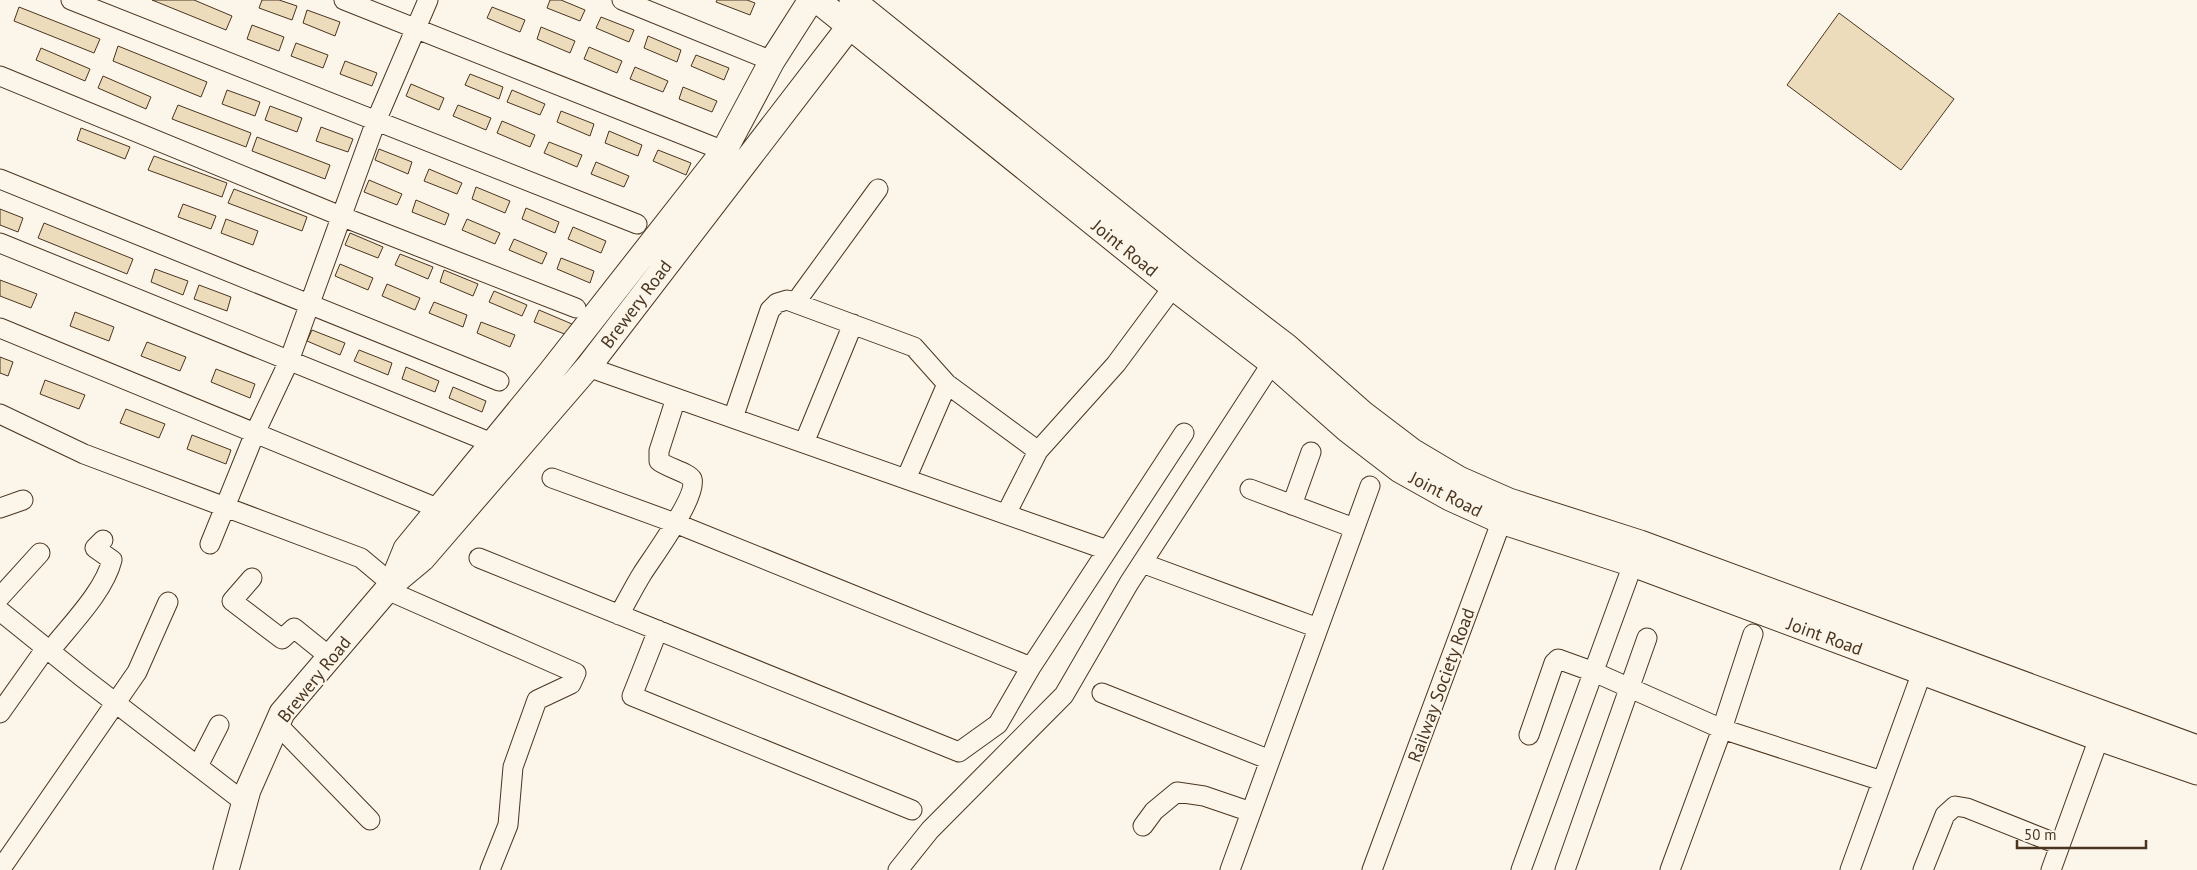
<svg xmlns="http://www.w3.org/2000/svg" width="2197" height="870" font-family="'PT Sans',sans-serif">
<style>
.building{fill:#ecdcbc;stroke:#4a3520}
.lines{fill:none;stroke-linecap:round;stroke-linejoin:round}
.minor-casing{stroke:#4a3520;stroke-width:21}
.major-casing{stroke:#4a3520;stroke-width:27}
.minor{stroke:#fbf6e9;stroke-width:19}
.major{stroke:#fbf6e9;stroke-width:25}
.labels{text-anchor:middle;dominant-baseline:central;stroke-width:4;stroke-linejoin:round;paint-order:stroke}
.street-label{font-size:18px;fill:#4a3520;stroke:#fbf6e9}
</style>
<rect width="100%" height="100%" fill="#fbf6e9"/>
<path class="building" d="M152,0H194L232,16L226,30Z
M262,0H279L297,6L292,20L259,8Z
M550,0H561L585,10L580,21L547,8Z
M717,0H747L755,3L750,15L716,2Z
M19,7L100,39L94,53L14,21Z
M492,7L525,20L520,32L487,18Z
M307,10L340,22L335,36L303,23Z
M1839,13L1954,99L1901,170L1787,85Z
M601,17L634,30L629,42L596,28Z
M252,25L284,37L279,51L247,39Z
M541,27L575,41L570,53L537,39Z
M648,36L681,50L677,62L644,48Z
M296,43L328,55L323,68L291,56Z
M118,46L207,82L201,97L113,61Z
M589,47L622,61L617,73L584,59Z
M41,48L90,69L85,81L36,60Z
M696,55L729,68L724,80L691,66Z
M345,61L377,73L372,86L340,74Z
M635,67L668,81L663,92L630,79Z
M470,74L503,87L499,99L465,85Z
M103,76L151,97L146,109L98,88Z
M411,84L444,98L439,110L406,96Z
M683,87L717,101L712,112L679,99Z
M227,90L260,102L255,116L222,104Z
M512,90L545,104L540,115L507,102Z
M178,105L251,133L246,147L172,119Z
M458,105L491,118L486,130L453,116Z
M270,106L302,118L297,132L265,120Z
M561,111L594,124L590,136L557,122Z
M502,121L535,135L530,147L497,133Z
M321,127L353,139L348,152L316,141Z
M81,128L130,147L125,159L77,140Z
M609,131L642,145L638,156L605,143Z
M257,137L330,165L325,179L252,151Z
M549,142L582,155L577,167L544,153Z
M379,149L412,162L408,174L375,160Z
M658,150L691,163L686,175L653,161Z
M154,156L227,183L222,197L148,170Z
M596,162L629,176L624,187L591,174Z
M429,169L462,183L457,194L424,181Z
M369,180L402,194L397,205L364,192Z
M476,187L510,201L505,213L472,199Z
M234,189L307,217L302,231L228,203Z
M416,200L449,214L445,225L412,212Z
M183,204L216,216L211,229L178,217Z
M526,208L559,222L555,233L522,219Z
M0,209L23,218L18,232L0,225Z
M226,219L258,231L253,245L221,233Z
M467,219L500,233L495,244L462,230Z
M44,223L133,259L127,274L38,238Z
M573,227L606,241L601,253L568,239Z
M350,233L383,247L378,258L345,245Z
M514,239L547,253L542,264L509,250Z
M400,254L433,267L428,279L395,265Z
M561,258L594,271L590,283L557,269Z
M340,264L373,278L368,290L335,276Z
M155,269L188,281L183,295L151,282Z
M444,270L478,284L473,296L440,282Z
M0,280L37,294L31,308L0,296Z
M387,284L420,298L415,310L382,296Z
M199,285L231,297L227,311L194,299Z
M494,291L527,305L522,316L489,302Z
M434,302L467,315L463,327L429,313Z
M539,310L572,324L567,335L534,322Z
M75,312L114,327L109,341L70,326Z
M481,322L515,335L510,347L477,333Z
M312,330L345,343L340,355L307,341Z
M147,342L186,357L180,371L141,356Z
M359,350L392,363L388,375L354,361Z
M0,357L13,362L8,376L0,373Z
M406,367L439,381L435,392L402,379Z
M216,369L255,384L250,398L211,382Z
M45,380L85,395L79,409L40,394Z
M453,387L486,401L482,412L449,398Z
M126,409L165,424L159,438L120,423Z
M192,435L231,450L226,464L187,449Z"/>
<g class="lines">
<g class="minor-casing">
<path id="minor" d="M71,0L637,224
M344,0L724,151
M622,0L772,61
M0,76L343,217L576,308
M0,179L499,381
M0,243L492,443
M795,303L878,189
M0,328L437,508
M588,367L1107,550
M0,414L84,454L361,558L392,584
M733,418L770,310L777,303L787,300L914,347L947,384L1038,451
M804,443L853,324
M552,478L675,523L1031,667
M906,479L947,384
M1250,489L1354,528
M1292,505L1311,452
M0,508L23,500
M1006,514L1038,451L1116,364L1173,287
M210,544L255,433L289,361L376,121L428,0
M479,558L959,752L998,724L1031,667L1184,433
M1142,563L1318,628
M252,578L232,601L282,639L294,628L330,657
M387,590L576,673L571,684L537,700L513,767L508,825L490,870
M0,597L40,553
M0,611L82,677L244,802
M619,615C627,601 634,587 642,574C652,558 698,496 692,479C689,473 666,467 659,461V451L676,398
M658,630L632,696L912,810
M50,651C70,625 104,592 112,560L95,548L103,540
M1102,693L1270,760
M0,713L46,648
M277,724L370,820
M1529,735L1554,663L1558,659L1594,672L1722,729L1882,781
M198,766L219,725
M1143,826L1154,811L1177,792L1204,796L1251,812
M0,870L137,672L168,602
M898,870L930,830L1064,695L1129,583L1272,363
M1230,870L1370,486
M1372,870L1506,509
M1521,870L1633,564
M1565,870L1647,638
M1670,870L1722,729L1753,634
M1850,870L1922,672
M1923,870L1945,815L1955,806L1967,808L2060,845
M2051,870L2099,738"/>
</g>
<g class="major-casing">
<path id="major" d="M817,0L1173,287L1272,363L1348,430L1400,470L1450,498L1501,521L1633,564L2099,738L2197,772
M852,0L1186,269L1286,346L1362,413L1412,451L1459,479L1509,501L1640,543L2197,748
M393,581L406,549L550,373L724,151L772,61L811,0
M226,870L248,790L282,713L392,584L422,559L588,367L859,14"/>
</g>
<use href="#minor" class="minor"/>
<use href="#major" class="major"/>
</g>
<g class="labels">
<g class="street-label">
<text transform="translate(1125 248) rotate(39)">Joint Road</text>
<text transform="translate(636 304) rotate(-53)">Brewery Road</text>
<text transform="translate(1446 494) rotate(27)">Joint Road</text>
<text transform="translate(1825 636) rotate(20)">Joint Road</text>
<text transform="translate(314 679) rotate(-51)">Brewery Road</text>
<text transform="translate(1441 685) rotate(-70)">Railway Society Road</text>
</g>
</g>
<path d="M2017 840v8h129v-8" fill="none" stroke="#4a3520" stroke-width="2.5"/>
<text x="2024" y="840" font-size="15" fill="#4a3520" stroke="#fbf6e9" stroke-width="4" paint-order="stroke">50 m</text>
</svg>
